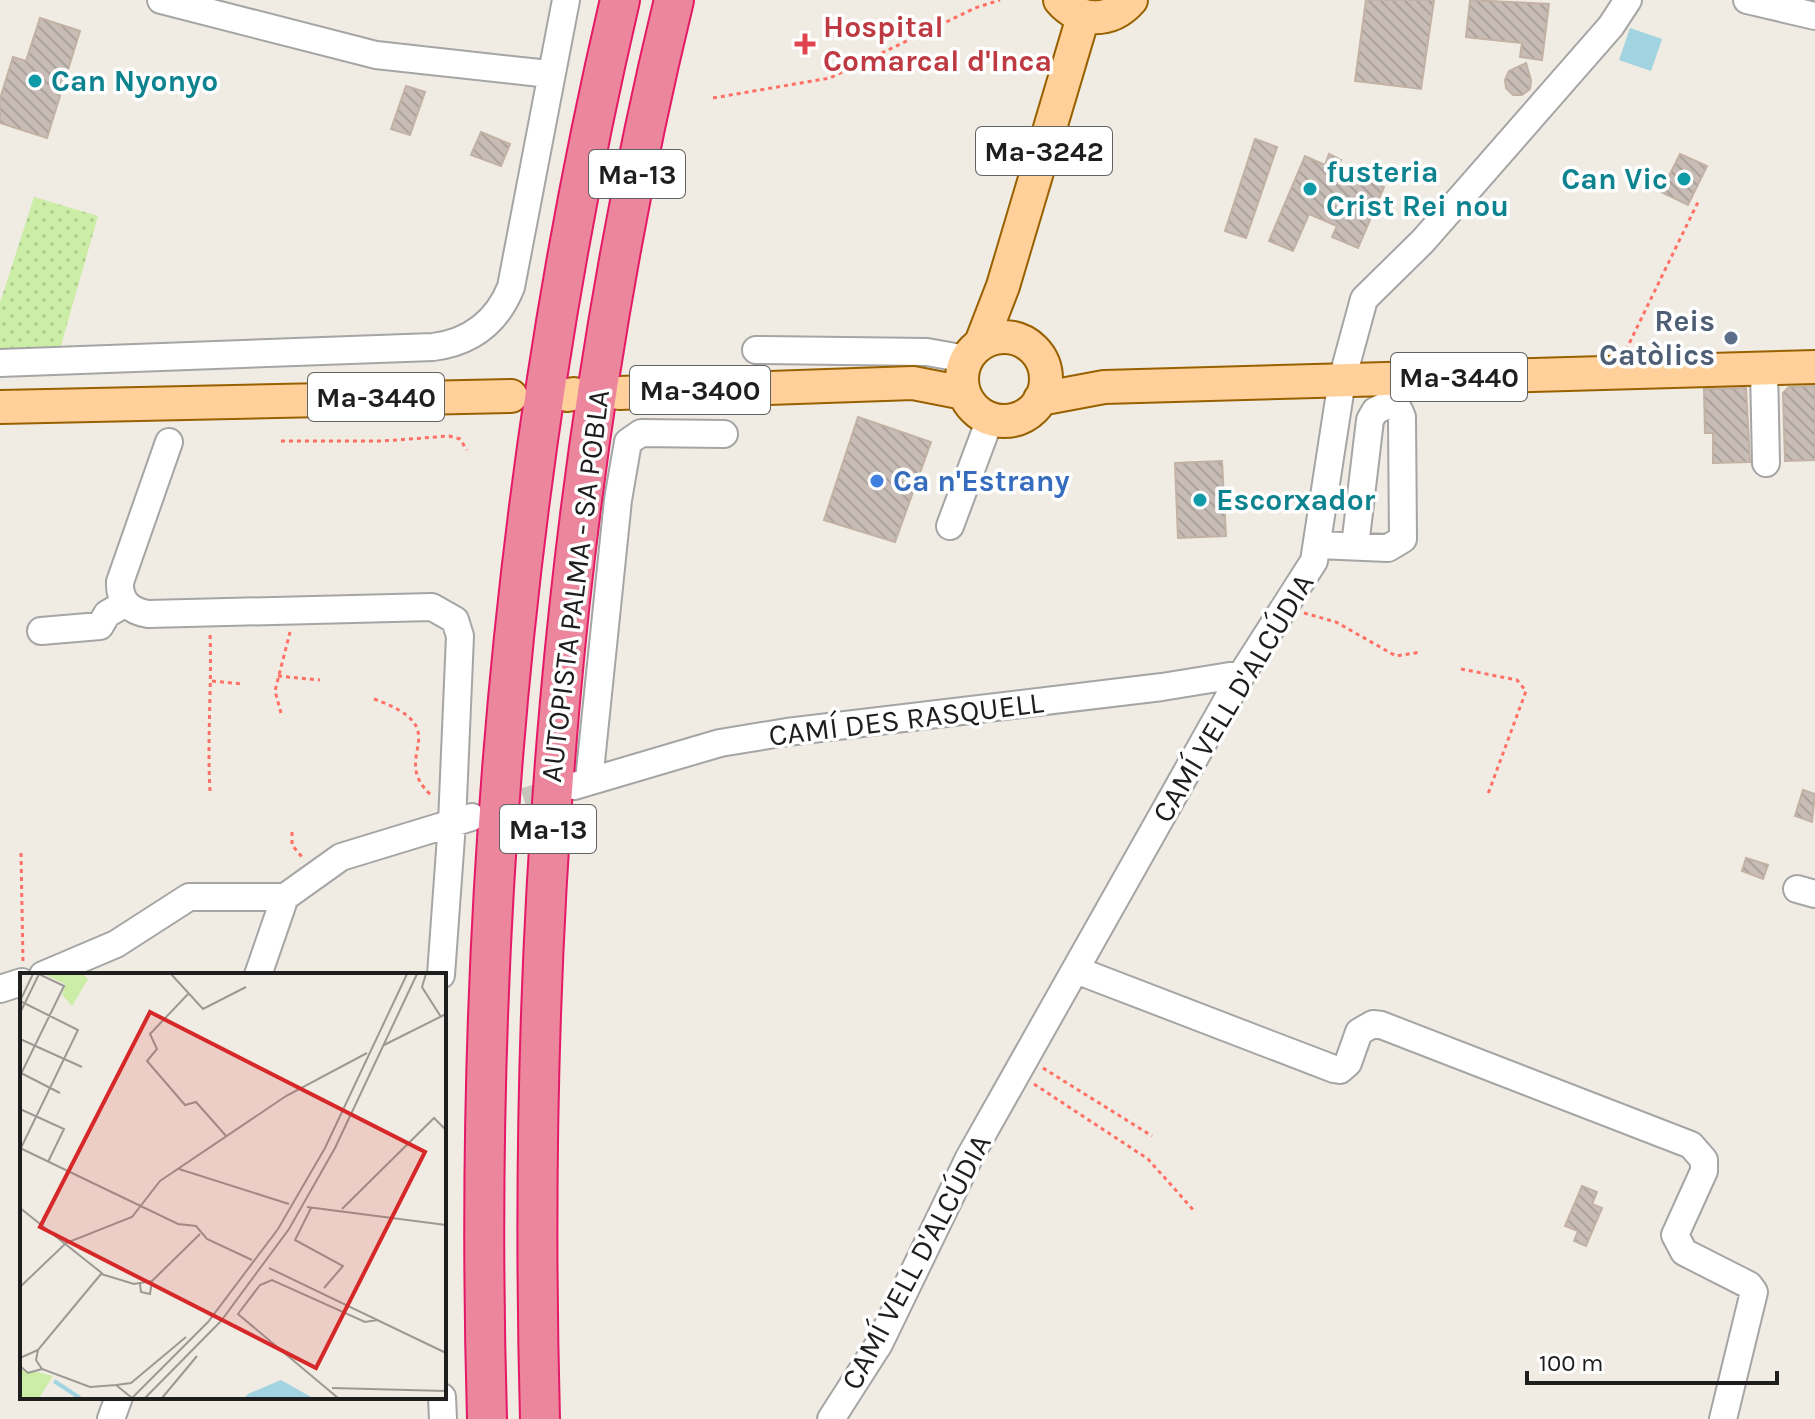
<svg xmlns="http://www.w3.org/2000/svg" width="1815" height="1419" font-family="Karla,sans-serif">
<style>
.grass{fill:url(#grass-dots)}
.water{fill:#a1d4e0}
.building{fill:url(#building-back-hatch);stroke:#c2b1a5;stroke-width:2}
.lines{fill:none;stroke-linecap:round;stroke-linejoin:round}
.minor-tunnel{stroke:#c6c2bc;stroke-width:26;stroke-dasharray:26 13;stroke-linecap:butt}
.minor-casing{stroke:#a5a5a5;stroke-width:30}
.major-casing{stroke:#986100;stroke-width:36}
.highway-casing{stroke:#e51966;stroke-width:42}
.path{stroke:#ff7065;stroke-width:3;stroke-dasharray:4 4;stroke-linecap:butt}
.minor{stroke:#fff;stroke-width:26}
.major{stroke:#ffd099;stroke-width:32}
.highway{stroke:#ec869c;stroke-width:38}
.health-dot{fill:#e0444e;stroke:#fff;stroke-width:3}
.culture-dot{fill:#0f9aa8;stroke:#fff;stroke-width:3}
.service-dot{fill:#5c6f8a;stroke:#fff;stroke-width:3}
.shop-dot{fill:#3f7fe0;stroke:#fff;stroke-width:3}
.labels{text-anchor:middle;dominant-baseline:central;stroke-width:7;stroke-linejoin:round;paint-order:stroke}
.shield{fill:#fff;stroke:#626262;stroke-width:2}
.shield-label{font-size:28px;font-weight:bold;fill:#1e1e1e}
.health-label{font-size:30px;font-weight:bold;fill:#be3a42;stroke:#fff;text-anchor:start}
.culture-label{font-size:30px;font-weight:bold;fill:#0d838f;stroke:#fff;text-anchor:start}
.service-label{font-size:30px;font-weight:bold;fill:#4e5e75;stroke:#fff;text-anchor:end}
.shop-label{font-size:30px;font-weight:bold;fill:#366cbe;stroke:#fff;text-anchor:start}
.street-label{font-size:30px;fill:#1e1e1e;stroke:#fff}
.inset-river{fill:none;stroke:#a1d4e0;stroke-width:4}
.inset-road{fill:none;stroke:#9c9994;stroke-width:2}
.view{fill:#d62828;fill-opacity:0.15;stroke:#d62828;stroke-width:4}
.inset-edge{fill:none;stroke:#1e1e1e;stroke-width:4}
</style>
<defs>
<pattern id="grass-dots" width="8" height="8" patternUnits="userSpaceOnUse" patternTransform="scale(2)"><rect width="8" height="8" fill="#cbeda6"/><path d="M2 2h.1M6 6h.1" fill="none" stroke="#aecb8e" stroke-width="1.8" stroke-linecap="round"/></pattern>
<pattern id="building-back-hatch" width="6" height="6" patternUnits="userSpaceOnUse" patternTransform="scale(2)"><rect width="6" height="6" fill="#c8bdb6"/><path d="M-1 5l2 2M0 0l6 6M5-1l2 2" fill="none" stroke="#aba29c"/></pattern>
</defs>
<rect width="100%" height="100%" fill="#f0ebe3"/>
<path class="grass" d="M34,197L98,216L60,349L0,350V303Z"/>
<path class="water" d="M1630,28L1662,39L1651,71L1619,60Z"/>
<path class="building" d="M1366,0H1434L1421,89L1355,81Z
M1470,0L1549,4L1542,60L1520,57L1522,43L1466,37Z
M40,18L80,31L47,138L0,123V99L13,57L26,61Z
M1526,63L1531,80L1530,89L1522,95H1513L1506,88L1505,80L1509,71Z
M406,86L425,92L410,135L391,129Z
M481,132L510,144L501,166L471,155Z
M1255,139L1277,147L1246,238L1225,231Z
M1329,154L1341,160L1338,168L1384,187L1358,248L1332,237L1337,226L1309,214L1293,251L1269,241L1305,156L1325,165Z
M1680,154L1707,166L1688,205L1661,192Z
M1815,386V460L1785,461L1783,393L1789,387Z
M1746,388L1750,462L1713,463V433H1705L1704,389Z
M858,417L931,442L895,542L824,520Z
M1222,461L1226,536L1178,538L1175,463Z
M1803,790L1815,794L1812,822L1795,816Z
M1746,858L1768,865L1763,879L1742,871Z
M1582,1186L1597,1192L1592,1204L1602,1208L1586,1246L1574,1241L1578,1231L1565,1226Z"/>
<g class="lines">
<path class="minor-tunnel" d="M487,812L568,788"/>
<g class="minor-casing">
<path id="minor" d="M161,0L376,55L549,74
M1747,0L1815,16
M756,350L927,352L966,359
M0,363L433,347C471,342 497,322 511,287L566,0
M1764,369L1766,463
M169,442L120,582C119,601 130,611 148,614L432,607L455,620L460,636L452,823L441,975
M950,526L990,419
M1318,545L1388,548L1403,539L1402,417L1399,410L1389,404L1375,411L1370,420L1355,546
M41,631L100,626L107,614L126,603
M589,781L618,500L628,442L641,433L724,434
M574,786L720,743L787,732L1162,687L1242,674
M1797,889L1815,894
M1076,970L1334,1069L1340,1070L1348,1063L1359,1032L1373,1024L1381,1025L1691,1145L1704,1160V1171L1675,1235L1684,1252L1749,1285L1754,1292L1723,1419
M43,975L116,944L189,897H285L341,857L472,817
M258,975L285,897
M0,989L22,982
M442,1397L443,1419
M111,1419L119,1397
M831,1419L879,1344L969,1158L1242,674L1314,561L1342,380L1364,299L1423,241L1611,26L1628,0"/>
</g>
<g class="major-casing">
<path id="major" d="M1060,0C1079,23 1111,23 1131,0
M962 379a42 42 0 1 1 84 0a42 42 0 1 1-84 0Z
M981,343L1003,286L1083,17
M619,393L913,383L964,393
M567,395L574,394
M1040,399L1104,387L1815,367
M0,407L511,396"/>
</g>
<g class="highway-casing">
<path id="highway" d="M487,1419C473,941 511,466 620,0
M540,1419C527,941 561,465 674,0"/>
</g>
<path class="path" d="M713,98L830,78L975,8L1000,0
M1626,350L1699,200
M281,441H383L449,436L460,439L467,450
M1304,613L1336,622L1396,656L1421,652
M1461,669L1517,680L1526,691L1488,794
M278,676L320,680
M212,681L243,684
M374,699C460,730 387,755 431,795
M281,713L275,691L290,632
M210,791C207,738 212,685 210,632
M292,832V845L302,857
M21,853L23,963
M1043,1068L1152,1136
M1034,1084L1148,1159L1195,1212"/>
<use href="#minor" class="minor"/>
<use href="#major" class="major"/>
<use href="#highway" class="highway"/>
</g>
<path class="health-dot" d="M801 32h8v8h8v8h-8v8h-8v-8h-8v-8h8z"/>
<g class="culture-dot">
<circle cx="35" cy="81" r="8"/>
<circle cx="1684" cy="179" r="8"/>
<circle cx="1310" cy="189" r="8"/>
<circle cx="1200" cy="500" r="8"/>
</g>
<circle class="service-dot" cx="1731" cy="338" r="8"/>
<circle class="shop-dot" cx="877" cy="481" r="8"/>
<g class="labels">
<g class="shield">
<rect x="976" y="127" width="136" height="48" rx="6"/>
<rect x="589" y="150" width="96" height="48" rx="6"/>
<rect x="1391" y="353" width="136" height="48" rx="6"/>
<rect x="630" y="366" width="140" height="48" rx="6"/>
<rect x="308" y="373" width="136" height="48" rx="6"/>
<rect x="500" y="805" width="96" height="48" rx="6"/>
</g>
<g class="shield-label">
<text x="1044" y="151">Ma-3242</text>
<text x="637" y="174">Ma-13</text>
<text x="1459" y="377">Ma-3440</text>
<text x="700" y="390">Ma-3400</text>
<text x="376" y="397">Ma-3440</text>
<text x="548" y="829">Ma-13</text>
</g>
<g class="health-label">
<text x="823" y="27">Hospital<tspan x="823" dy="34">Comarcal d'Inca</tspan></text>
</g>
<g class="culture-label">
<text x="51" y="81">Can Nyonyo</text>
<text x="1326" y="172">fusteria<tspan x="1326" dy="34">Crist Rei nou</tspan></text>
<text x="1668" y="179" text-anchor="end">Can Vic</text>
<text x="1216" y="500">Escorxador</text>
</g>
<g class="service-label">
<text x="1715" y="321">Reis<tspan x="1715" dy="34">Catòlics</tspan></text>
</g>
<g class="shop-label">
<text x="893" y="481">Ca n'Estrany</text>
</g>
<g class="street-label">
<text transform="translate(575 586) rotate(-83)">AUTOPISTA PALMA - SA POBLA</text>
<text transform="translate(1233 698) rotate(-59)">CAMÍ VELL D'ALCÚDIA</text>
<text transform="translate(906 719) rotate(-7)">CAMÍ DES RASQUELL</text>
<text transform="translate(916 1262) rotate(-62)">CAMÍ VELL D'ALCÚDIA</text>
</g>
</g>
<g transform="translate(20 973)">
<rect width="426" height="426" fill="#f0ebe3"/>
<path d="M24,1H63L68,6L52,33L42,22L45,11ZM0,397L17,399L33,403L19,425H0Z" fill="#cbeda6"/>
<path d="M261,407L293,425H224L228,421Z" fill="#a1d4e0"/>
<path class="inset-river" d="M34,408L60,425"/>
<path class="inset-road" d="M151,1L183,36L226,14M406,1L402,14L421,44M169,20L130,61L137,76L127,88L165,132L176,129L207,164M0,28L58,57L0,177M0,28L13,1M0,40L19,1L44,13L0,103M0,66L62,94M364,72L426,41M1,100L40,120M0,136L44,156L28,189M0,175L158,251L176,253L187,266L232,287M159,196L269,231M287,234L426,252M0,235L83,301M291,235L275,267L323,293L304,315M322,236L414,145L426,157M249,295L426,380M120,311L121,319L130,321L132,308M0,314L46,270L112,244L140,208L266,123L347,80M18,377L16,387L22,396L70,414L96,412L112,425M0,385L18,377L81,301L114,311L132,308L180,261M0,393L8,400L22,396M96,412L111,410L166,364M312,415L426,418M112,425L188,349L258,256L305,175L387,1M125,425L201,348L269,256L315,175L397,1M142,425L177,383M318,425L218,341L240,312L252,307L345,349L357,347"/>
<path class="view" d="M130,39L405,179L296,395L20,254Z"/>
<rect width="426" height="426" class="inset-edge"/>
</g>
<path d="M1527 1371v12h250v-12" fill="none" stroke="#1e1e1e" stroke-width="4"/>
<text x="1539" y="1371" font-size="24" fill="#1e1e1e" stroke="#ffffff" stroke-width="6" paint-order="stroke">100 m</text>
</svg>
